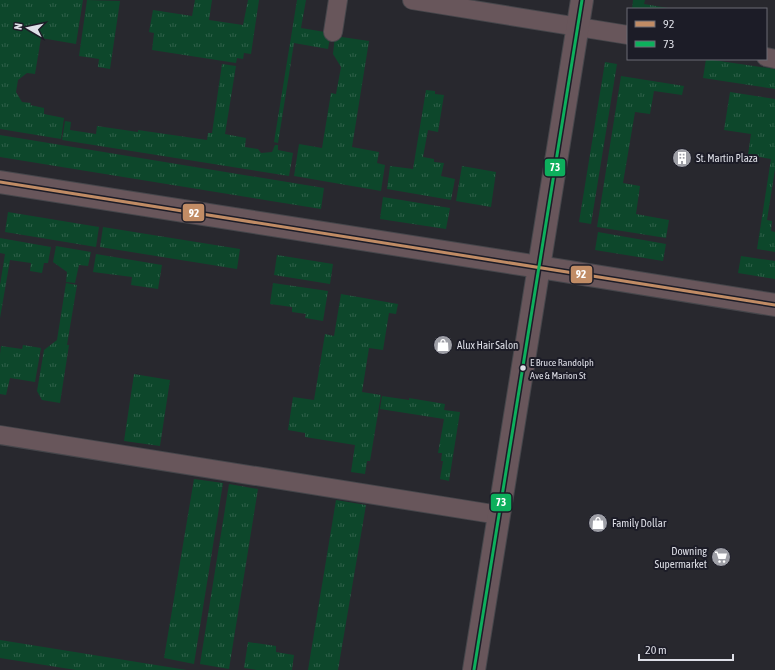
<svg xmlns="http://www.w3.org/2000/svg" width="775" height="670" font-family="'Asap Condensed',sans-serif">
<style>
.grass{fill:url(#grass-tufts)}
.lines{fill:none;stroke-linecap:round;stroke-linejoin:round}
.service-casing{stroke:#46464b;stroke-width:20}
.minor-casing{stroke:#46464b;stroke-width:24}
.tertiary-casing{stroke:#46464b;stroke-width:24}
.service{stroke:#68565b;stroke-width:18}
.minor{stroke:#68565b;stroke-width:22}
.tertiary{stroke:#68565b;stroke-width:22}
.bus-1-casing{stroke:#1c1c27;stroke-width:6}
.bus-2-casing{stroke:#1c1c27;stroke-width:6}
.bus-1{stroke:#c18c65;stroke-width:3}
.bus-2{stroke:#0daf5c;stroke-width:3}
.bus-dot{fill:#dedfe7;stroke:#1c1c27;stroke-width:1.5}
.labels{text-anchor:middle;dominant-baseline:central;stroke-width:4;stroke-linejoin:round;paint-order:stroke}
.bus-label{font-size:10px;fill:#dedfe7;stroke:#1c1c27;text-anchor:start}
.poi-label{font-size:11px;fill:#dedfe7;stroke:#1c1c27;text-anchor:start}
.line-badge{stroke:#1c1c27;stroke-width:1.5}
.badge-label{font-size:11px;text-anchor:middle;font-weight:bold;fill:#fff}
</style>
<defs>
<pattern id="grass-tufts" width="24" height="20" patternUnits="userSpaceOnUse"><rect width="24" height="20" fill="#0d472b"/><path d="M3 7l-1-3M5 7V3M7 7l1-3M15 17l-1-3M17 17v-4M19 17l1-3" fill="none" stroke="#30614a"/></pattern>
</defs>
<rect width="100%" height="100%" fill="#28282e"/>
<path class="grass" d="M0,0H83L76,44L41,38L35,74L27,73L18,80L16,92L22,102L31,103L30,105L44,108V114L64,118L61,139L0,129Z
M87,0L120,1L110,69L98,67L99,59L79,56Z
M195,0H212L209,20L243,25L248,0H259L251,54L244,53L243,59L237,58L236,63L152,50L154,33L149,32L153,10L192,16Z
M297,0H306L301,28L331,33L328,49L294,43L278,143L274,142Z
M633,0H645L644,4L674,9H632Z
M335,36L369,41L352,147L379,152L377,163L385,165L381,191L294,176L299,144L322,148L331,93L336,94L341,67L333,54Z
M706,59L775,69V89L703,78Z
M605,62L617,64L591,224L579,222Z
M222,64L236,66L225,134L246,138L245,147L258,149L261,153L272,152L275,145H278V150L293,153L289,176L62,140L65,121L71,122L70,130L96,134L97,126L138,132V130L207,140L208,133H212Z
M621,76L684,86L682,95L654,91L650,114L635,112L623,183L640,186L636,214L669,220L666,238L597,227Z
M426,90L435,91V94L444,95L438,132L428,130L423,157L434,159V162L444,163L441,176L455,179L451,200L387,189L390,166L413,169Z
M730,92L775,99V169L767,220L772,221L771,231L775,232V252L757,249L771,159L748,155L751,134L724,130Z
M0,135L324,188L321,209L0,157Z
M462,166L496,172L491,207L456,201Z
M383,197L450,208L446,229L380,219Z
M8,212L99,227L96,247L5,232Z
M103,227L240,249L237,269L100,247Z
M598,232L666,244L663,261L595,250Z
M0,238L51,247L48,263H44L42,273L30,271L31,263L10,260L0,318V285L5,254L0,253Z
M56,246L91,252L88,266L79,265L75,283L66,282L67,272L53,262Z
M96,254L162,265L158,289L131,285L132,277L93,272Z
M277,255L333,264L330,284L274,275Z
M741,256L775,261V279L738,273Z
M66,283L77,285L67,345H69L60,403L42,400L37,391L44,350L57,340Z
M273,283L328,291L323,321L305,318L306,314L292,312V307L270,304Z
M341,294L398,304L396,314L389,313L383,350L369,348L362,392L381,395L370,461H367L365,474L351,472L355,445L305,437V433L288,430L293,397L314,400L325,334L334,336Z
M23,345L41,348L35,382L10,378L6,395L0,394V354L1,346L22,349Z
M134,374L170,380L160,446L124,441Z
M382,396L409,400V398L445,404L444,410L460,412L449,481L440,479L443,461H441L442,453H438L444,419L380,409Z
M194,479L223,483L194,664L164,658Z
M229,484L258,489L229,669L200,664Z
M336,500L366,505L338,670H308Z
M0,640L187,670H76L0,658Z
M248,642L276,646V652L294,655L292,670H257L244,668Z"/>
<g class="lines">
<g class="service-casing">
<path id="service" d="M412,0L628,35
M333,32L338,0
M766,57L775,59
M0,435L499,515"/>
</g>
<g class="minor-casing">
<path id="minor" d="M539,267L775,305"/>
</g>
<g class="tertiary-casing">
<path id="tertiary" d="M0,182L539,267
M474,670L582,0"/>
</g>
<use href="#service" class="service"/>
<use href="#minor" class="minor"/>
<use href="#tertiary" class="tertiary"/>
<g class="bus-1-casing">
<path id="bus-1" d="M0,182L775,305"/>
</g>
<g class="bus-2-casing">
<path id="bus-2" d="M474,670L582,0"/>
</g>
<use href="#bus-1" class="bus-1"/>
<use href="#bus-2" class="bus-2"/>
</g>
<defs>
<g id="building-disc" transform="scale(1)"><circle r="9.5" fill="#9e9fa6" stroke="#1c1c27"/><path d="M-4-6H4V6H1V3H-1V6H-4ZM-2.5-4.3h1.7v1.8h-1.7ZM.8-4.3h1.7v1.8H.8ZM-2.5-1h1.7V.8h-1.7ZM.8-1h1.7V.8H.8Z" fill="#fff"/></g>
<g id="shop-disc" transform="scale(1)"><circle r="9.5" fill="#9e9fa6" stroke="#1c1c27"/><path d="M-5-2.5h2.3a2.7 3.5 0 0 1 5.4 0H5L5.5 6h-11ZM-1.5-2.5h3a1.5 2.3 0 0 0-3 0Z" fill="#fff"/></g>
<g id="supermarket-disc" transform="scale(1)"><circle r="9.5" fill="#9e9fa6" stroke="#1c1c27"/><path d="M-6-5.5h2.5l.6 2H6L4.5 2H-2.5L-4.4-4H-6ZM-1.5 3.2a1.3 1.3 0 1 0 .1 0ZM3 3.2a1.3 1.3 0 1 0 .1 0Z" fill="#fff"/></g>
</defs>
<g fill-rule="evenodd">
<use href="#building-disc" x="682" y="158"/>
<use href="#shop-disc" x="443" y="345"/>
<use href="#shop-disc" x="598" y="523"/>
<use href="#supermarket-disc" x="721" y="557"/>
</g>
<circle class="bus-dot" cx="523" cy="368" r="3.5"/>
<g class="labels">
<g class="bus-label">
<text x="530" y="362">E Bruce Randolph<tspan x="530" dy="13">Ave &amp; Marion St</tspan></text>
</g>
<g class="poi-label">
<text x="696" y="158">St. Martin Plaza</text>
<text x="457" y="345">Alux Hair Salon</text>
<text x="612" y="523">Family Dollar</text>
<text x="707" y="551" text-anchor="end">Downing<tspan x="707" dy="13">Supermarket</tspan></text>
</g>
</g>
<g class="line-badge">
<rect x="544" y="158" width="22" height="19" rx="4" fill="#0daf5c"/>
<rect x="182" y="203" width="23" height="19" rx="4" fill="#c18c65"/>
<rect x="570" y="265" width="23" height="19" rx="4" fill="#c18c65"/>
<rect x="490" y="493" width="22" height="19" rx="4" fill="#0daf5c"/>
</g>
<g class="badge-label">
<text x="555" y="171">73</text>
<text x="194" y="217">92</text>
<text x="581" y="278">92</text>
<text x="501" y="506">73</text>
</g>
<rect x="627" y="8" width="140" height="52" fill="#1c1c27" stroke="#6a6a74"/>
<rect x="635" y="21" width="20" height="6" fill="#c18c65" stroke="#6a6a74"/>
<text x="663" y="28" font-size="12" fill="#dedfe7">92</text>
<rect x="635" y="41" width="20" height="6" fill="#0daf5c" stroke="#6a6a74"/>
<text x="663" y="48" font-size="12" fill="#dedfe7">73</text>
<g transform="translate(28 28) rotate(279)" stroke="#1c1c27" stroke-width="3" paint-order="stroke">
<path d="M0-3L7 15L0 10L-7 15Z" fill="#dedfe7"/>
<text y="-6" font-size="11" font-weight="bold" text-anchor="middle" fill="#dedfe7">N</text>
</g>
<path d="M639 654v6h94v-6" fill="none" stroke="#dedfe7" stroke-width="2"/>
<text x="645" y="654" font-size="12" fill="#dedfe7" stroke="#1c1c27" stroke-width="3" paint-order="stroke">20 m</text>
</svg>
